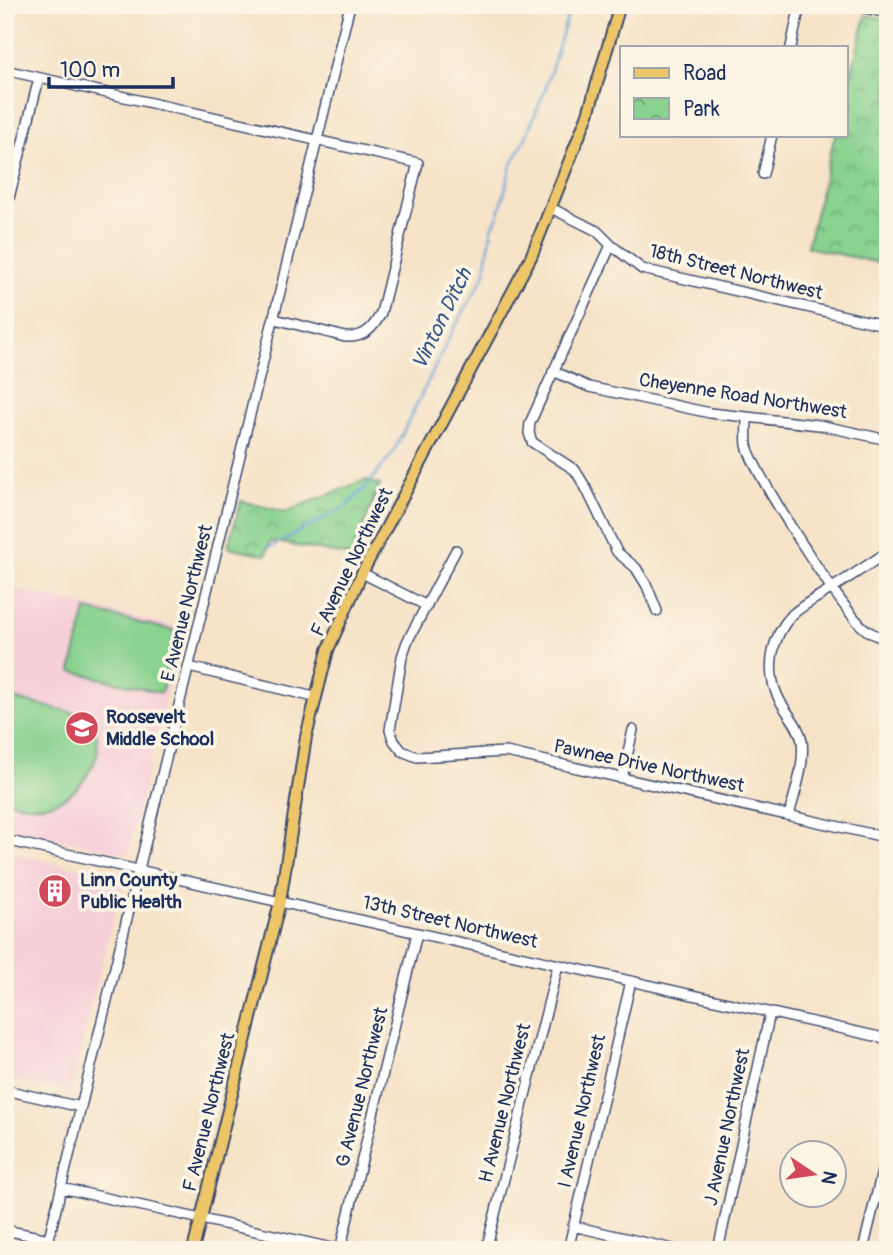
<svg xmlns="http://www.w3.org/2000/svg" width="893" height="1255" font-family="Pangolin,sans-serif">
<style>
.built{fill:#f6cfd8}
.park{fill:url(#park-crowns);stroke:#528076;stroke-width:2}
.pitch{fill:#89d28f;stroke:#528076;stroke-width:2}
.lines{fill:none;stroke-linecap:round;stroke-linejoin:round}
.stream{stroke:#6ba6db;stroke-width:2.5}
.minor-casing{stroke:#3c4a6e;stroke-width:12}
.major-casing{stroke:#3c4a6e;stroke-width:14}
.minor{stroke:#fff;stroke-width:9}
.major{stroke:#ecc669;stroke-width:10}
.labels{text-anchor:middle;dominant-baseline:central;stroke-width:7;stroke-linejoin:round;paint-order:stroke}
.street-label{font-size:19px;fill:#1b2f5e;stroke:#fcf5e5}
.poi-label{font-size:19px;font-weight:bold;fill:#1b2f5e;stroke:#fcf5e5;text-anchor:start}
.water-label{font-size:21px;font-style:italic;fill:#37598a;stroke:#fcf5e5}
</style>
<defs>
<pattern id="park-crowns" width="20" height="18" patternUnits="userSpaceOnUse" patternTransform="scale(1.75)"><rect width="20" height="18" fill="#89d28f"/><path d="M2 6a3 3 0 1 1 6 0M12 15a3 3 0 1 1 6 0" fill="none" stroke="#6fab78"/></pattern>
</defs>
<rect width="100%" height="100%" fill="#fcf5e5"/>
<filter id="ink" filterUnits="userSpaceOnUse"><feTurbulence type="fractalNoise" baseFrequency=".0143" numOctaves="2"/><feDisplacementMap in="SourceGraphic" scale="14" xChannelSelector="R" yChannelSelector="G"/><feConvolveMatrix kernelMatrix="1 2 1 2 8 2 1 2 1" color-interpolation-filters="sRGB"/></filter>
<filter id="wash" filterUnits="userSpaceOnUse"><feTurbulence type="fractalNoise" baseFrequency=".00686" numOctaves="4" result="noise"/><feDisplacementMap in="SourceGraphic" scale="28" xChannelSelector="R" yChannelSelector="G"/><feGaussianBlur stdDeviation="1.57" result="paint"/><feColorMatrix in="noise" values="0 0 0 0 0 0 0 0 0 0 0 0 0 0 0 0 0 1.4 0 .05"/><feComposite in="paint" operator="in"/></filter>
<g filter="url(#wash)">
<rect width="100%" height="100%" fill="#f6e3c8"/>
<path class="built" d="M5,587L182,628L128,854L5,827Z
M5,852L123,878L70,1092L5,1078Z"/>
<path class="park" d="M866,15L888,19V265L807,247L835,135H846V94Z
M365,480L380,485L351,556L270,541L266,555L228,547L241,501L285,512Z"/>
<path class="pitch" d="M86,610L176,631L161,693L71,671Z
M10,698L93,717C96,730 99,742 97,755C96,761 92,766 90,770C72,804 39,813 5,799V702Z"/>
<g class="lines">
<path class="stream" d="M269,548L345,507L365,488L393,453L453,330L484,276L492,228L499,214L511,166L525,139L545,90L571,5"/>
</g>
</g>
<g filter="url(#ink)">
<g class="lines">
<g class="minor-casing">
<path id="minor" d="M850,5L888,13
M791,47L800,5
M5,70L418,163L381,313C373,329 364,338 345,337L275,319
M763,174L772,135
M551,208L597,231L611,245L642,269L888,326
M5,214L39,78
M611,245L530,423L529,433L532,442L575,470L586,488L617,552L636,568L647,586L657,611
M553,371L589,387L710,413L819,425L888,440
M747,418C747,427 746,437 747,445C751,469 843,612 864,628C870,634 880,637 888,640
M456,550L407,642L402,657L390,730L394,741L402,751L417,757L506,752L880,836L888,834
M362,573L427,606
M189,667L314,697
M622,778L633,730
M789,815C795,792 805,765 802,741C799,725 787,714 779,699C765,672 771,637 792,615C803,604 819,597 832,588C850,577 868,565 886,553
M5,840L888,1039
M5,1090L81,1107
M61,1188L341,1250
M573,1226L677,1250
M5,1230L49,1239
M46,1250L350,5
M340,1250L417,933
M486,1250L558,965
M568,1250L631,981
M718,1250L770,1013
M863,1250L888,1147"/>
</g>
<g class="major-casing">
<path id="major" d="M193,1250L280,902L306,737L328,650L362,573L531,257L588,114L620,5"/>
</g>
<use href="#minor" class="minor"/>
<use href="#major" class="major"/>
</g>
</g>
<defs>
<g id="school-disc" transform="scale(1.75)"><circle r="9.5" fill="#d1495b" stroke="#fcf5e5"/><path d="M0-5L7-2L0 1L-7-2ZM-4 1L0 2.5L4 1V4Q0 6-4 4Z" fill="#fff"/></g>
<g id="building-disc" transform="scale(1.75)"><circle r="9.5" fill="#d1495b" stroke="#fcf5e5"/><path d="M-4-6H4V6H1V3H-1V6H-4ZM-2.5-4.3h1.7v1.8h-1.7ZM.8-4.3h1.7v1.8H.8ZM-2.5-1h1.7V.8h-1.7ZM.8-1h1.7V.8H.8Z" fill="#fff"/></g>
</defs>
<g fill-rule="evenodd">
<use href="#school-disc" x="82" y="728"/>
<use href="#building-disc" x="55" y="891"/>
</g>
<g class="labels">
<g class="street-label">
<text transform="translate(736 272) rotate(14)">18th Street Northwest</text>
<text transform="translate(743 396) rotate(9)">Cheyenne Road Northwest</text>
<text transform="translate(352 562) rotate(-64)">F Avenue Northwest</text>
<text transform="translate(187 603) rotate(-76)">E Avenue Northwest</text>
<text transform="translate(649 766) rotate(12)">Pawnee Drive Northwest</text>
<text transform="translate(450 922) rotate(13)">13th Street Northwest</text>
<text transform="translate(362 1087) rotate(-76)">G Avenue Northwest</text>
<text transform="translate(505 1103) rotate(-76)">H Avenue Northwest</text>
<text transform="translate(582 1111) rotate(-77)">I Avenue Northwest</text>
<text transform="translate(209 1112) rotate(-76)">F Avenue Northwest</text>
<text transform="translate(727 1127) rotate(-78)">J Avenue Northwest</text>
</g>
<g class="poi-label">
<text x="106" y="717">Roosevelt<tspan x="106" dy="22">Middle School</tspan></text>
<text x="80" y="880">Linn County<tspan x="80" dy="22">Public Health</tspan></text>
</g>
<g class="water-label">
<text transform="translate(442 319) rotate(-64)">Vinton Ditch</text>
</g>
</g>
<rect width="893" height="1255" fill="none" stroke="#fcf5e5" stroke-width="28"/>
<rect x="620" y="46" width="228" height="91" fill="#fcf5e5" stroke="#a2a6af" stroke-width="2"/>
<rect x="634" y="68" width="35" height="10" fill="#ecc669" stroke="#a2a6af" stroke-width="2"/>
<text x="683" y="80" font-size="21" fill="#1b2f5e">Road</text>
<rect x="634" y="98" width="35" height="21" fill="url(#park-crowns)" stroke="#a2a6af" stroke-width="2"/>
<text x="683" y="116" font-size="21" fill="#1b2f5e">Park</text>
<g transform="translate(813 1174) rotate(103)"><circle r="33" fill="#fcf5e5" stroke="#a2a6af" stroke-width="2"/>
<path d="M0-5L12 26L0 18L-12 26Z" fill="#d1495b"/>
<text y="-10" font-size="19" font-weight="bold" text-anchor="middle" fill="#1b2f5e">N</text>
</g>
<path d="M49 77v10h124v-10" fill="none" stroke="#1b2f5e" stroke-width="3.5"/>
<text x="60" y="77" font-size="21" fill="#1b2f5e" stroke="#fcf5e5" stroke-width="5" paint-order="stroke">100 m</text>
</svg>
